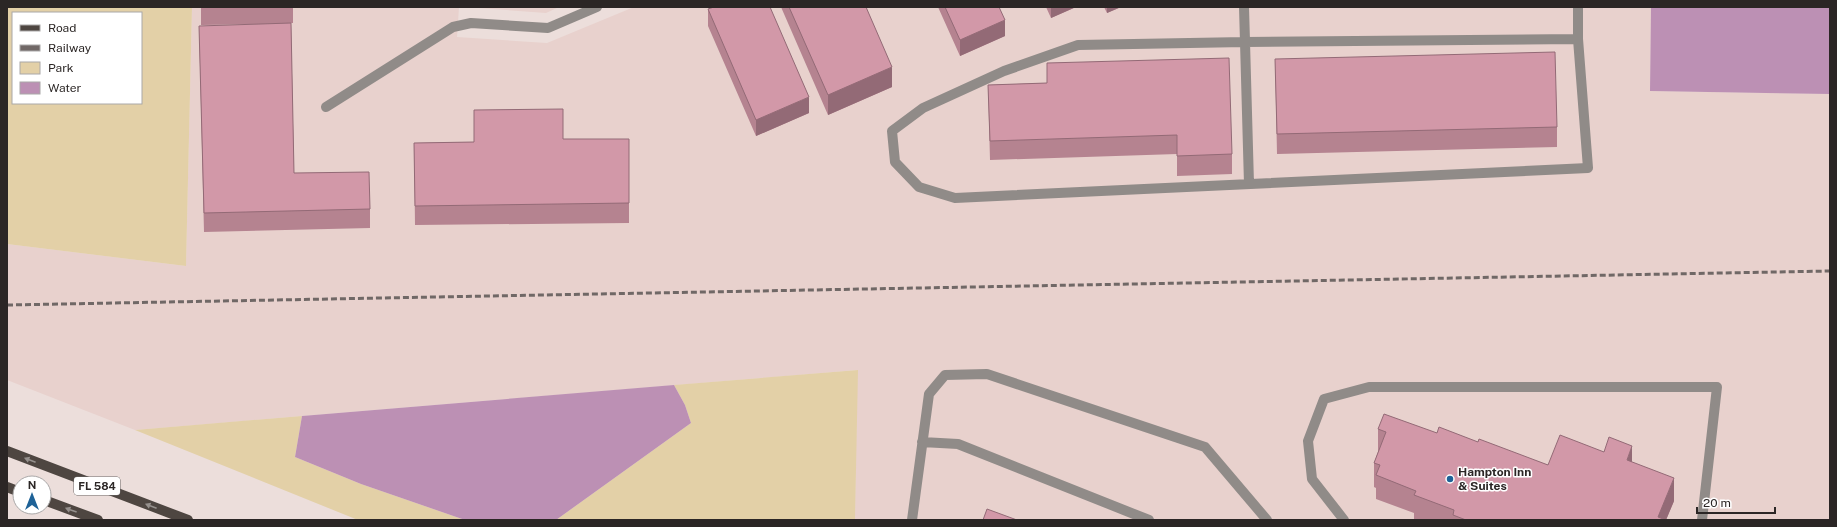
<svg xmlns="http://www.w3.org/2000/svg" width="1837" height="527" font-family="'Public Sans',sans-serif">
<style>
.built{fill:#e8d1cd}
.green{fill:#e3d0a7;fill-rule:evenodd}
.water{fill:#bc90b4}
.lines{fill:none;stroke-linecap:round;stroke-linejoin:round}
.minor{stroke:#908b88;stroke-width:10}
.major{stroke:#4e4641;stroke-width:10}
.rail{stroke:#706866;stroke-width:3;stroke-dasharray:6 3;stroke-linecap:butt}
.wall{fill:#b58390}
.shaded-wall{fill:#936a76}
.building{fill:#d298a8;stroke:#936a76}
.oneway{fill:#95908d}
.poi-dot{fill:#1e6297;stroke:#fff;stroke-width:1.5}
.labels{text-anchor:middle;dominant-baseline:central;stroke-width:3;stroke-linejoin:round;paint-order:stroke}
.shield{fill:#fff;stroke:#6b6766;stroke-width:1}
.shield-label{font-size:11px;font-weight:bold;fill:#2b2625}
.poi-label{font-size:12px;font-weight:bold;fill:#2b2625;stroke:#fff;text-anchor:start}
</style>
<rect width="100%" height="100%" fill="#ecdedb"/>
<path class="built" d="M192,7H459L457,37L547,43L634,7H1651L1650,91L1830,94V520H855L857,370L135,430L7,380V244L186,266Z
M465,7H559L546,13Z"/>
<path class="green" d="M7,7H192L186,266L7,244ZM13,13H141V103H13Z
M858,370L855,520H556L691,423L685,405L674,385Z
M302,416L295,457L361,484L465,520H358L135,430Z"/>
<path class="water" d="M1651,7H1830V94L1650,91Z
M674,385L685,405L691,423L556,520H465L361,484L295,457L302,416Z"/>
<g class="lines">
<path class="minor" d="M1244,7L1245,42L1578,39V7
M326,107L453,27L471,23L548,28L597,7
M1249,184L1245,42L1078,45L1004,71L923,108L892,131L895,162L919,187L955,198L1588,168L1578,39
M922,442L958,444L1149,520
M912,520L929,394L945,375L987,374L1205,447L1267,520
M1344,520L1312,479L1308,441L1324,399L1369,387H1717L1702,520"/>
<path class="major" d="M7,451L188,520
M7,487L20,492
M44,500L98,520"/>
<path class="rail" d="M7,305L1830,271"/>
</g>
<path class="wall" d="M201,7H293V23H291L294,173L370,209V228L204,232L199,26L273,24L201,25Z
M781,7H866L892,87L828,115Z
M938,7H999L1005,36L960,56Z
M1046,7H1076L1051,18Z
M1104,7H1121L1107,13Z
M708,9L809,113L756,136L708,26Z
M1275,59L1557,127V147L1277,154Z
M1047,63L1232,154V174L1177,176V154L990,160L988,85L1047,83Z
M563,139H629V223L415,225L414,143L474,142Z
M1378,429L1437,433L1478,442L1548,465L1632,462L1674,501L1666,520H1418L1414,519V513L1376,499V488L1374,487V463L1378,452Z"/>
<path class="shaded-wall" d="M1051,7H1076L1051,18Z
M1107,7H1121L1107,13Z
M1005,20V36L960,56V40Z
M892,67V87L828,115V95Z
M809,97V113L756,136V120Z
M1632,446V469L1627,460Z
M1674,478V501L1666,520L1658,517Z"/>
<path class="building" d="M714,7H770L809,97L756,120L708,9Z
M789,7H866L892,67L828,95Z
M945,7H999L1005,20L960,40Z
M291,23L294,173L369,172L370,209L204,213L199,26Z
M1555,52L1557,127L1277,134L1275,59Z
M1229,58L1232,154L1177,156V135L990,141L988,85L1047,83V63Z
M563,109V139H629V203L415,206L414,143L474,142V110Z
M1384,414L1437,433L1439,427L1478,442L1479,439L1548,465L1560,435L1604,452L1609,437L1632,446L1627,460L1674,478L1658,517L1666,520H1466L1453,515L1454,510L1414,495L1416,491L1376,475L1380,465L1374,463L1386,432L1378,429Z
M987,509L1017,520H983Z"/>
<defs><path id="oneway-solid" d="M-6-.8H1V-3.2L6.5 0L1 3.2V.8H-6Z"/></defs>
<g class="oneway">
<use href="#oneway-solid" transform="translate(30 460) rotate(-159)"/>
<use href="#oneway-solid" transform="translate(151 506) rotate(-159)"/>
<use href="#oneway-solid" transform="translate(71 510) rotate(-160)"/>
</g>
<circle class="poi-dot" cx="1450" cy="479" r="4"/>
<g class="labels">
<rect class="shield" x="74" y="477" width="46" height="18" rx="3"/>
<g class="shield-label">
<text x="97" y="486">FL 584</text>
</g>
<g class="poi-label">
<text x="1458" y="472">Hampton Inn<tspan x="1458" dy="14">&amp; Suites</tspan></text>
</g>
</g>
<rect width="1837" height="527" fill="none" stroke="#2b2625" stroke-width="16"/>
<rect x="12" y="12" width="130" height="92" fill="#ffffff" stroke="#aaa8a8"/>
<rect x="20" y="25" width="20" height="6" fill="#4e4641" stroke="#aaa8a8"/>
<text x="48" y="32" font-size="12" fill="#2b2625">Road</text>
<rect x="20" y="45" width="20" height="6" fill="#706866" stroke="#aaa8a8"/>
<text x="48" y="52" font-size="12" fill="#2b2625">Railway</text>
<rect x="20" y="62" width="20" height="12" fill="#e3d0a7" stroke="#aaa8a8"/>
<text x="48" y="72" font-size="12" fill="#2b2625">Park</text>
<rect x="20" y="82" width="20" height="12" fill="#bc90b4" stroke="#aaa8a8"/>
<text x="48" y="92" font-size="12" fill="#2b2625">Water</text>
<g transform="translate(32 495)"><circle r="19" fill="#ffffff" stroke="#aaa8a8"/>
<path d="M0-3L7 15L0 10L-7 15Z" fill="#1e6297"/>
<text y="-6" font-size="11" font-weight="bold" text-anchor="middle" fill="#2b2625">N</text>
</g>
<path d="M1697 507v6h78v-6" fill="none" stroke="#2b2625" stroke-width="2"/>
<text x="1703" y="507" font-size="12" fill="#2b2625" stroke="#ffffff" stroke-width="3" paint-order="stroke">20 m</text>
</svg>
